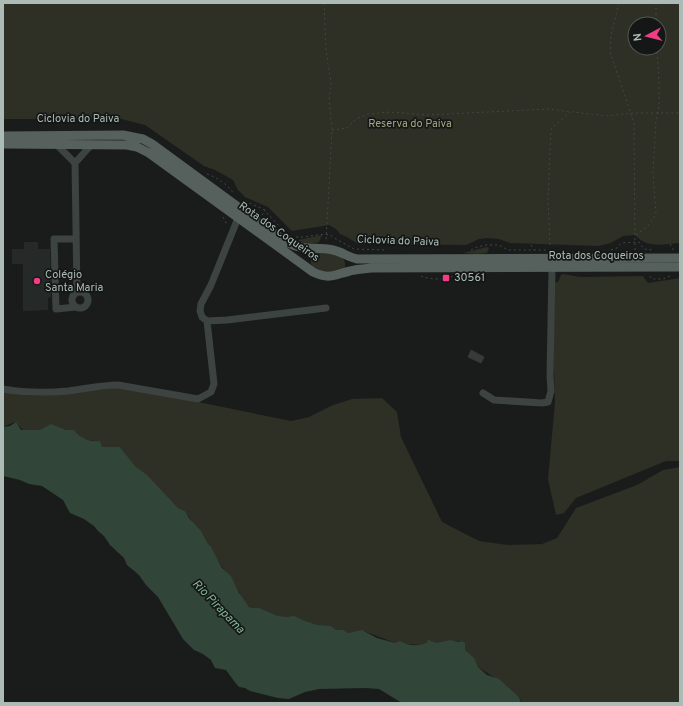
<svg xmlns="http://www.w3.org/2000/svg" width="683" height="706" font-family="Overpass,sans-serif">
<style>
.built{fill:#252928}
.green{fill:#2e2f25;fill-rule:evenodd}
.water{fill:#324539}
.building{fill:#363b3a;stroke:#333837}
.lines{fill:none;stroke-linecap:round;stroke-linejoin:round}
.path{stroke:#404845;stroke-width:1;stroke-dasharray:2 3;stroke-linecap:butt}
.minor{stroke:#3c4341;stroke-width:7}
.major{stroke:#56605d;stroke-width:9}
.poi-dot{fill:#f03d86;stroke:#141716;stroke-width:1.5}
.labels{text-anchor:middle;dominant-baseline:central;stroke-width:3.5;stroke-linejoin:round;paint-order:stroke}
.street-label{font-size:11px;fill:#acbbb5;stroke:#141716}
.park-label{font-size:11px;fill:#a5a584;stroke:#141716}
.poi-label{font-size:11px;fill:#acbbb5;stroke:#141716;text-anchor:start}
.water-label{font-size:12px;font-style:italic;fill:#84b597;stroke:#141716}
</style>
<rect width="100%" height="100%" fill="#191c1b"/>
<path class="built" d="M24,242H38V249H50L51,297L48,298V310L23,311V264H12V249H24Z"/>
<path class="green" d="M3,3H680V243C663,244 648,249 635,235L623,236L611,243L598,246L510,243L499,239L487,238L479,239L466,245L358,244L347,237L340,234L336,229L329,225L292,231L268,207L245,197L238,190L233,180L215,170L204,166L145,125L121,119H3ZM635,24H659V48H635Z
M288,234L298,240L322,235L319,242C307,246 297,243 286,236Z
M487,247L489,248L487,253L477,254L463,253Z
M319,250L342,256C354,276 330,273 318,272L311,264V256L313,252Z
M563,274L580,277L643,276L648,283L680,278V461H666L576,498L564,513L556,515L548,479L555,402L551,287L553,283L558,282L561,275Z
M117,388L198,402L291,421L309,417L333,405L352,399L382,398L397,412L401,437L442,522L479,541L508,545L542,544L557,538L576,508L637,485L663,470L680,467V703H522L519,697L492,676L478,667L465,650L460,641L421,645L395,643L364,631L348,633L278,616L249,607L185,511L178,508L136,467L120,447H101L100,441H95L41,430H23L15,422L3,427V392C41,401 79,391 117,388Z"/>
<path class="water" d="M16,422L21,430H40L51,424L66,430H74C79,438 90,442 100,441L102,447H120L136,467L147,475L178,508L185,511L189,518L201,531L208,544L211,547L222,568L231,576L239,593L241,595L249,607L253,608H259L278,616L287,617L294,616L305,621L317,625L331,626L336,630H343L348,633L362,630L377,638L395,643L400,641C409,646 419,647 428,642L426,639L436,643L450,640L459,642L461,641L465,643V650L474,658L478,667L487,675L499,679L519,697L521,703H402L379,689L365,688L319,689L305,692L289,699L278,698L250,691L245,688L239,687L234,681L226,670L215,668L211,660L203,654L194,650L183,639L158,597L146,585L139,575L127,565L124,558L110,545L104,536L98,531L94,526L84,519L70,513L63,500L42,486L29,484L20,480L3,476V427L10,426Z"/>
<path class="building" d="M471,350L484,357L481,363L468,357Z"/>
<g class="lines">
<path class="path" d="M324,3L326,51L331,83L329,99L332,130L326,241
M619,3L611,35L610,52L634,123L635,251
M656,3V24
M332,130L347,128L356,119L368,114L390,112L428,115L548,109L607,116L632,113H680
M207,174C218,178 227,184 234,194
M245,201L263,209L279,226
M262,215L265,211L263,207
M223,217L227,225
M636,235L648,226L656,214L653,174L656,120C662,105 658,66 657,48
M296,237C307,238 319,233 330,235L336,239L354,249L386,250
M670,244L674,251
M531,245L534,250
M550,245L548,198L551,129L570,112
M471,250L477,247L486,245H499L508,250H550
M611,250L617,248L621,243L639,242L644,249L653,250
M421,276C430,280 444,280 453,276
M650,276L652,279H663L672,275"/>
<path class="minor" d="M57,145L75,163
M238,218L211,285L201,304L200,311L202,317L207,321L227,320L326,308
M76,239H54L56,309L76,307
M72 300a8 8 0 1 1 16 0a8 8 0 1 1-16 0Z
M77,292L75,163L92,144
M3,389C25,393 46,393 68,391C85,389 101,385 118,385L198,399L211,392L214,384L207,321
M483,393L494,400L542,403L548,402L551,391L550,376L552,268"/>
<path class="major" d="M3,136L123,135L143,139L152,144L286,242C305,252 315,246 333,250C342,252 348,257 357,259L680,258
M3,144L127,145L137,147L149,153L313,272C330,280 333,275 350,271C357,269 364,269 372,268L680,267"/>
</g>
<g class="poi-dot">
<rect x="442" y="274" width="8" height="8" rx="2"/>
<circle cx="37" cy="281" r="4"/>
</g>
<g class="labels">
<g class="street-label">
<text x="78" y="119">Ciclovia do Paiva</text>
<text transform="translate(279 232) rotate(35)">Rota dos Coqueiros</text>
<text transform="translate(398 241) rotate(2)">Ciclovia do Paiva</text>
<text x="596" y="256">Rota dos Coqueiros</text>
</g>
<g class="park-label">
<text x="410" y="124">Reserva do Paiva</text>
</g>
<g class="poi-label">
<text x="45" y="275">Colégio<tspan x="45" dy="13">Santa Maria</tspan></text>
<text x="454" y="278">30561</text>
</g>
<g class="water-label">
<text transform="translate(218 607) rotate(46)">Rio Pirapama</text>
</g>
</g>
<rect width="683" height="706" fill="none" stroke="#acbbb5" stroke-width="8"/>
<g transform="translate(647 36) rotate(263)"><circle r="19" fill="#141716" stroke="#515956"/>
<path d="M0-3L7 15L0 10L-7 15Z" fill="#f03d86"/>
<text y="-6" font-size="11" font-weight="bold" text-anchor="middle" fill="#acbbb5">N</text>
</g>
</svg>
